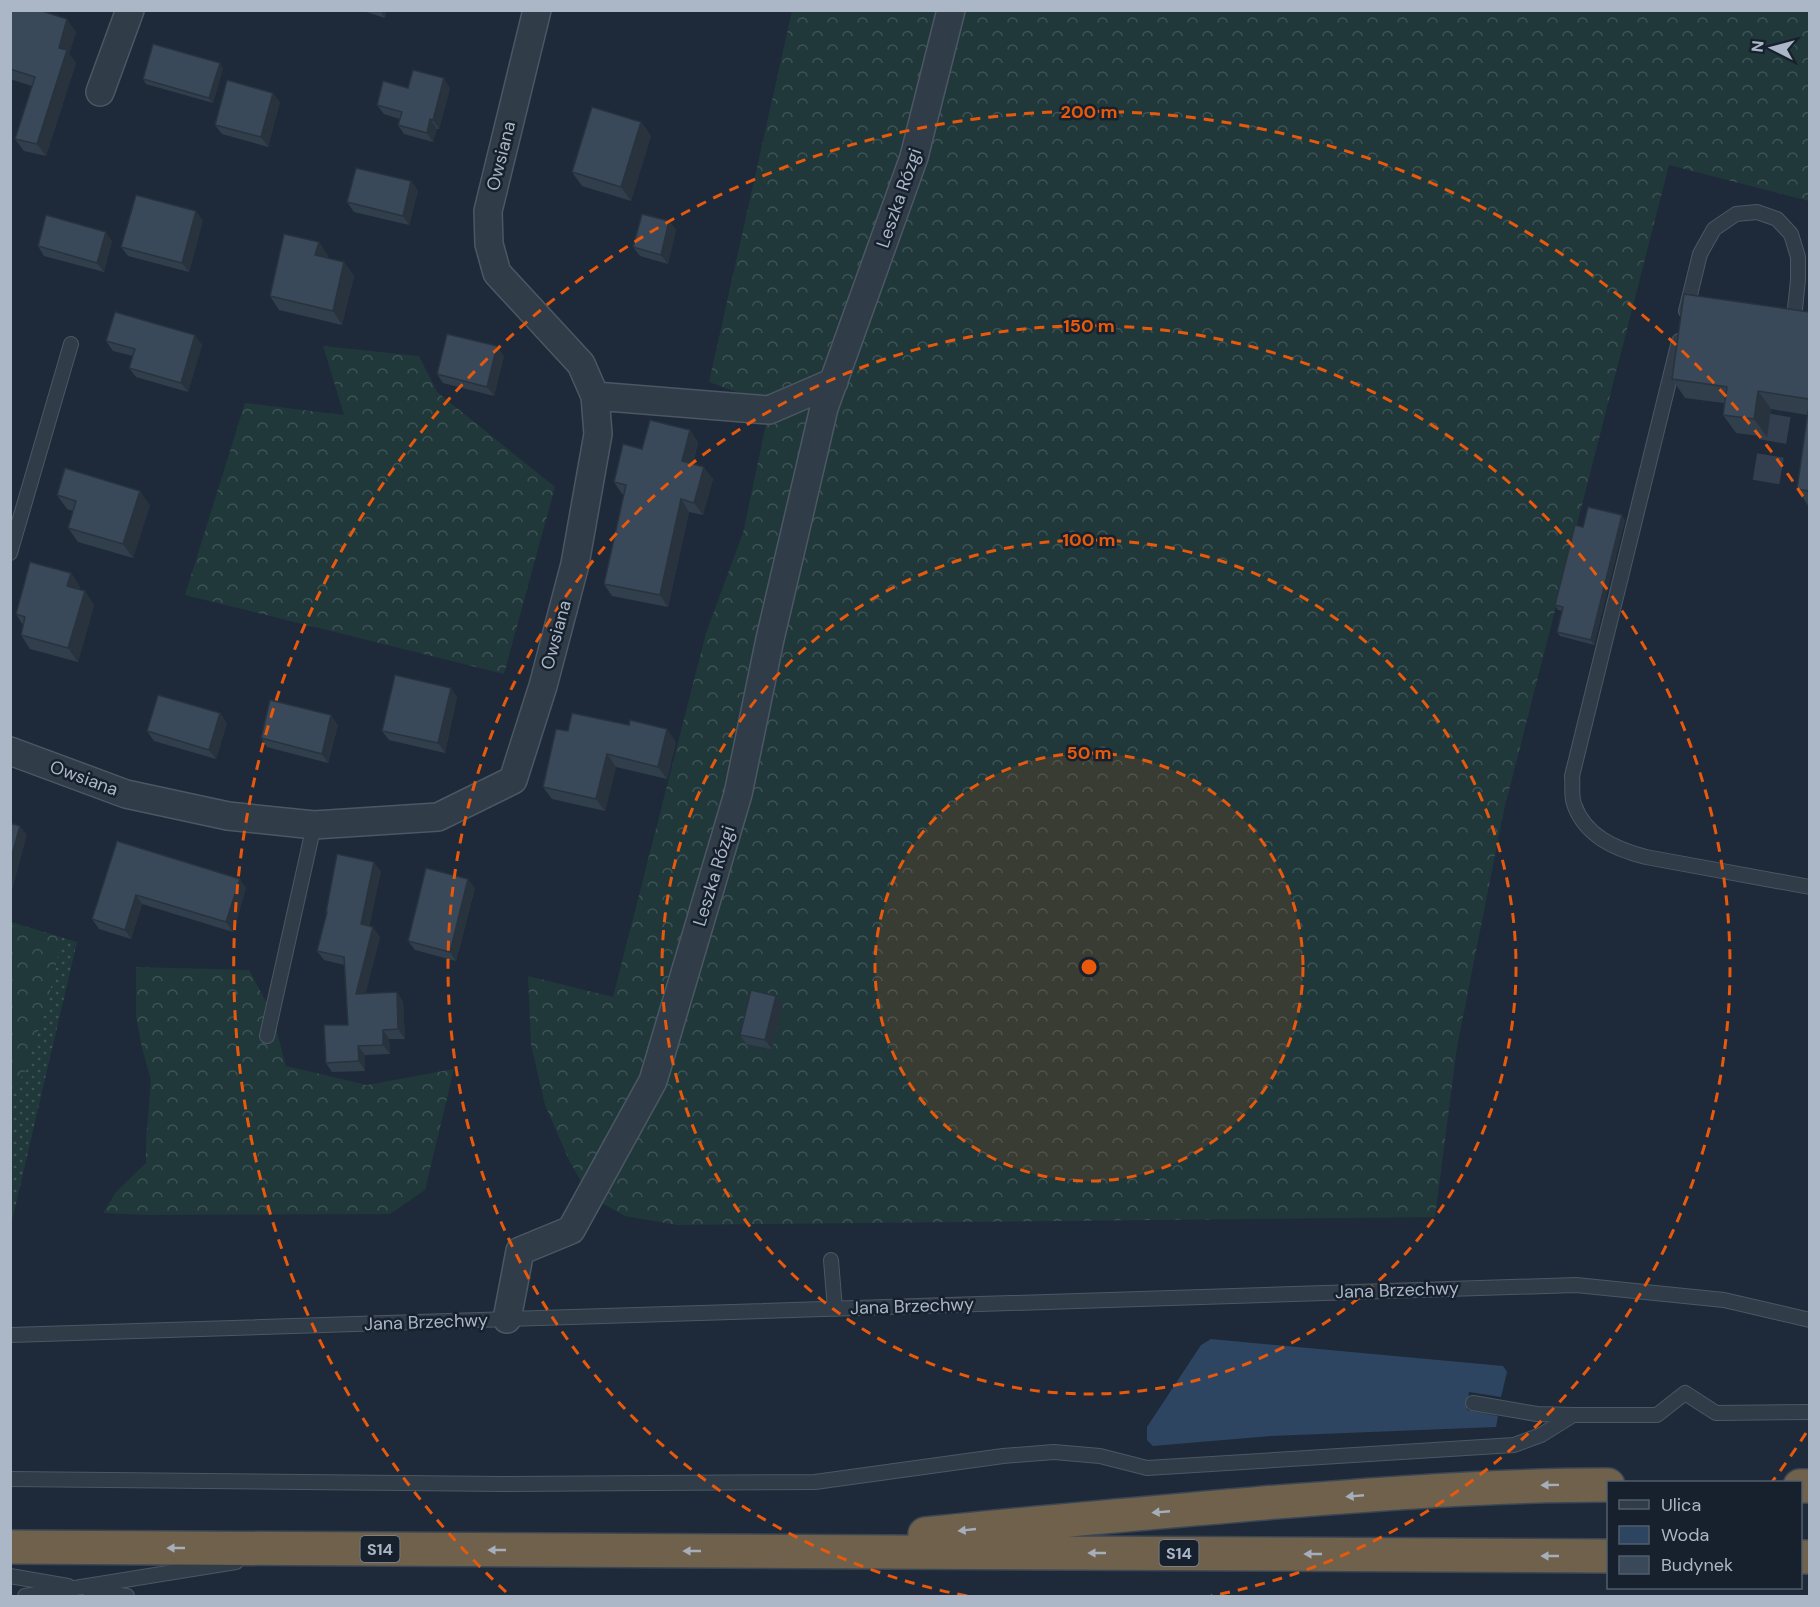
<svg xmlns="http://www.w3.org/2000/svg" width="1820" height="1607" font-family="'DM Sans',sans-serif">
<style>
.grass{fill:url(#grass-dots)}
.forest{fill:url(#forest-crowns)}
.water{fill:#2d4560}
.lines{fill:none;stroke-linecap:round;stroke-linejoin:round}
.minor-tunnel{stroke:#333f4e;stroke-width:27;stroke-dasharray:27 14;stroke-linecap:butt}
.service-casing{stroke:#4c5764;stroke-width:16}
.minor-casing{stroke:#4c5764;stroke-width:30}
.motorway-casing{stroke:#3c4754;stroke-width:36}
.service{stroke:#313c49;stroke-width:14}
.minor{stroke:#313c49;stroke-width:27}
.motorway{stroke:#70614d;stroke-width:33}
.wall{fill:#313f4d}
.shaded-wall{fill:#28333e}
.building{fill:#394959;stroke:#28333e;stroke-width:1.5}
.oneway{fill:#a5aeba}
.ring{fill:none;stroke:#e8590c;stroke-width:3;stroke-dasharray:10 8}
.labels{text-anchor:middle;dominant-baseline:central;stroke-width:5;stroke-linejoin:round;paint-order:stroke}
.shield{fill:#17212e;stroke:#7f8a98;stroke-width:1.5}
.shield-label{font-size:16px;font-weight:bold;fill:#abb7c6}
.street-label{font-size:18px;fill:#abb7c6;stroke:#17212e}
.centre{fill:#e8590c;stroke:#17212e;stroke-width:3}
.ring-label{font-size:18px;text-anchor:middle;font-weight:bold;fill:#e8590c;stroke:#17212e;stroke-width:5;stroke-linejoin:round;paint-order:stroke}
</style>
<defs>
<pattern id="grass-dots" width="8" height="8" patternUnits="userSpaceOnUse" patternTransform="scale(1.5)"><rect width="8" height="8" fill="#20383a"/><path d="M2 2h.1M6 6h.1" fill="none" stroke="#3e5355" stroke-width="1.8" stroke-linecap="round"/></pattern>
<pattern id="forest-crowns" width="20" height="18" patternUnits="userSpaceOnUse" patternTransform="scale(1.5)"><rect width="20" height="18" fill="#20383a"/><path d="M2 6a3 3 0 1 1 6 0M12 15a3 3 0 1 1 6 0" fill="none" stroke="#3e5355"/></pattern>
</defs>
<rect width="100%" height="100%" fill="#1e2a39"/>
<path class="grass" d="M11,922L77,942L11,1225Z"/>
<path class="forest" d="M792,11H1809V201L1669,165L1504,810L1457,1047L1435,1217L677,1225L625,1216L589,1196L569,1160L545,1105L531,1045L528,976L613,997L706,633L743,533L769,410L759,400L709,382Z
M323,346L419,356L437,392L555,487L504,674L185,595L245,403L344,415Z
M11,922L62,938L47,1005L24,1074L11,1090Z
M136,967L249,970L272,1013L286,1066L367,1085L454,1069L425,1190L390,1214L147,1215L103,1213L116,1192L146,1163V1139L151,1081L142,1048L136,1016Z"/>
<path class="water" d="M1211,1339L1503,1366L1507,1372L1501,1397L1469,1392L1467,1410L1498,1416L1496,1427L1271,1436L1153,1446L1147,1440V1427L1201,1345Z"/>
<g class="lines">
<path class="minor-tunnel" d="M1766,482L1784,375"/>
<g class="service-casing">
<path id="service" d="M1686,311L1700,254L1714,229L1736,214L1757,212L1777,219L1791,234L1798,257V280L1795,309
M1679,341L1572,776C1573,784 1571,796 1574,804C1585,836 1615,849 1646,857L1810,887
M10,553L71,344
M267,1036L314,825
M831,1260L835,1309
M10,1335L1576,1285L1724,1300L1810,1320
M1473,1403L1537,1414L1573,1415
M10,1479L502,1484L815,1482L1003,1456L1054,1452L1100,1456L1147,1468L1514,1445L1541,1435L1573,1415H1657L1685,1393L1716,1413L1810,1412
M10,1576L68,1586
M89,1590L127,1596
M25,1596L236,1562"/>
</g>
<g class="minor-casing">
<path id="minor" d="M100,92L130,10
M595,396L769,410L834,382
M10,751L126,794L228,816L314,825L438,817L513,780L543,686L575,564L598,434L595,396L581,364L497,273L489,244L488,211L537,10
M507,1319L520,1251L571,1230L653,1081L738,794L770,639L824,408L914,157L951,10"/>
</g>
<g class="motorway-casing">
<path id="motorway" d="M1800,1486H1810
M925,1534C1038,1522 1151,1513 1264,1503C1379,1494 1494,1485 1608,1485
M10,1547L1608,1556
M1800,1557H1810"/>
</g>
<use href="#service" class="service"/>
<use href="#minor" class="minor"/>
<use href="#motorway" class="motorway"/>
</g>
<path class="wall" d="M10,10L76,32L69,54L76,63L46,156L24,151L15,139L32,86L10,79Z
M360,10H387L385,18Z
M223,68L213,103L146,84L143,79Z
M408,88H450L439,129H437L433,142L404,134L398,125L400,119L384,114L377,105Z
M280,102L268,147L222,134L215,125Z
M641,122L651,136L631,201L582,186L572,172Z
M411,181L418,191L409,225L354,212L347,202Z
M203,220L189,272L128,256L121,247Z
M669,221L676,230L668,264L640,256L633,247Z
M112,241L104,272L44,256L38,246Z
M319,242L328,256V258L344,262L354,276L342,325L279,310L270,296Z
M1809,312V507L1797,489L1808,415L1771,409L1767,437L1736,433L1723,415L1724,403L1685,398L1672,379Z
M195,335L202,345L188,392L136,377L129,368L133,356L113,351L106,341Z
M504,356L494,396L443,383L437,374Z
M698,442L693,464L713,479L703,515L689,512L668,607L612,596L604,584L624,494H622L614,482L642,449Z
M57,495L150,505L133,558L78,542L68,528L73,511L67,509Z
M1625,520L1594,645L1560,636L1557,632L1562,611L1558,610L1555,605L1583,527Z
M71,573L80,587V589L85,591L94,605L78,662L30,649L21,635L23,625L16,614Z
M457,697L445,753L389,740L382,731Z
M227,723L216,759L154,741L147,731Z
M338,725L328,763L267,747L261,738Z
M568,731L676,742L667,779L616,767L605,811L552,799L543,787Z
M117,841L246,888L233,932L142,904L131,939L99,929L92,919Z
M381,871L369,926L380,937L365,994L397,992L403,1002L405,1039H389L390,1054L365,1055V1071L332,1072L326,1063L348,1025L345,965L324,960L317,951L327,913L326,912Z
M475,888L456,961L415,950L408,941Z
M776,996L783,1005L772,1049L746,1044L740,1035Z"/>
<path class="shaded-wall" d="M380,10H387L385,18Z
M67,19L76,32L69,54L76,63L46,156L37,144L59,48Z
M220,63L223,68L213,103L209,98Z
M444,78L450,88L439,129L433,120Z
M273,93L280,102L268,147L261,137Z
M430,119L437,129L433,142L427,133Z
M641,122L651,136L631,201L621,187Z
M411,181L418,191L409,225L403,216Z
M196,211L203,220L189,272L182,263Z
M669,221L676,230L668,264L661,255Z
M106,232L112,241L104,272L97,263Z
M319,242L328,256L325,269L315,255Z
M344,262L354,276L342,325L333,311Z
M195,335L202,345L188,392L181,383Z
M497,346L504,356L494,396L487,387Z
M1758,391L1771,409L1767,437L1754,419Z
M690,430L698,442L690,473L682,461Z
M704,467L713,479L703,515L694,503Z
M140,491L150,505L133,558L123,544Z
M681,499L689,512L668,607L660,595Z
M1622,515L1625,520L1594,645L1591,640Z
M71,573L80,587L77,600L67,586Z
M85,591L94,605L78,662L68,648Z
M451,688L457,697L445,753L438,743Z
M220,713L227,723L216,759L209,750Z
M331,715L338,725L328,763L322,754Z
M667,729L676,742L667,779L658,767Z
M607,754L616,767L605,811L596,799Z
M20,826L27,835L12,891L10,890V862Z
M374,862L381,871L368,934L361,924Z
M240,879L246,888L233,932L226,922Z
M468,879L475,888L456,961L450,952Z
M136,895L142,904L131,939L125,930Z
M373,927L380,937L363,1004L356,994Z
M397,992L403,1002L405,1039L398,1029Z
M776,996L783,1005L772,1049L765,1040Z
M383,1030L389,1039L390,1054L383,1045Z
M358,1046L365,1055V1071L359,1061Z"/>
<path class="building" d="M10,10H39L67,19L59,48L67,50L37,144L15,139L35,77L10,69Z
M153,44L220,63L209,98L143,79Z
M413,70L444,78L433,120L430,119L427,133L398,125L402,112L377,105L383,81L408,88Z
M227,80L273,93L261,137L215,125Z
M592,107L641,122L621,187L572,172Z
M356,168L411,181L403,216L347,202Z
M136,195L196,211L182,263L121,247Z
M642,214L669,221L661,255L633,247Z
M46,215L106,232L97,263L38,246Z
M284,234L319,242L315,255L344,262L333,311L270,296Z
M1684,294L1809,312V399L1758,391L1754,419L1723,415L1727,387L1672,379Z
M115,312L195,335L181,383L129,368L135,349L106,341Z
M447,334L497,346L487,387L437,374Z
M1809,405V491L1797,489Z
M650,420L690,430L682,461L704,467L694,503L681,499L660,595L604,584L626,485L614,482L623,444L642,449Z
M65,468L140,491L123,544L68,528L76,501L57,495Z
M1588,507L1622,515L1591,640L1557,632L1563,607L1555,605L1575,525L1583,527Z
M30,562L71,573L67,586L85,591L68,648L21,635L25,617L16,614Z
M395,675L451,688L438,743L382,731Z
M158,695L220,713L209,750L147,731Z
M270,700L331,715L322,754L261,738Z
M572,713L629,725L630,720L667,729L658,767L607,754L596,799L543,787L556,729L568,731Z
M10,823L20,826L10,862Z
M117,841L240,879L226,922L136,895L125,930L92,919Z
M337,854L374,862L361,924L373,927L356,994L397,992L398,1029L383,1030V1045L358,1046L359,1061L326,1063L324,1025H348L344,957L317,951L327,912H326Z
M426,868L468,879L450,952L408,941Z
M751,990L776,996L765,1040L740,1035Z"/>
<defs><path id="oneway-solid" d="M-6-.8H1V-3.2L6.5 0L1 3.2V.8H-6Z" transform="scale(1.5)"/></defs>
<g class="oneway">
<use href="#oneway-solid" transform="translate(1550 1485) rotate(179)"/>
<use href="#oneway-solid" transform="translate(1355 1496) rotate(175)"/>
<use href="#oneway-solid" transform="translate(1161 1512) rotate(175)"/>
<use href="#oneway-solid" transform="translate(967 1530) rotate(174)"/>
<use href="#oneway-solid" transform="translate(176 1548) rotate(-180)"/>
<use href="#oneway-solid" transform="translate(497 1550) rotate(-180)"/>
<use href="#oneway-solid" transform="translate(692 1551) rotate(-180)"/>
<use href="#oneway-solid" transform="translate(1097 1553) rotate(-180)"/>
<use href="#oneway-solid" transform="translate(1313 1554) rotate(-180)"/>
<use href="#oneway-solid" transform="translate(1550 1556) rotate(-180)"/>
</g>
<circle cx="1089" cy="967" r="214" fill="#e8590c" fill-opacity=".12"/>
<g class="ring">
<circle cx="1089" cy="967" r="214"/>
<circle cx="1089" cy="967" r="427"/>
<path d="M967 1596A641 641 0 1 1 1211 1596"/>
<path d="M1806 1433A855 855 0 0 1 1772 1482M506 1592A855 855 0 1 1 1806 501"/>
</g>
<g class="labels">
<g class="shield">
<rect x="360.5" y="1536" width="39" height="26" rx="4.5"/>
<rect x="1159.5" y="1540" width="39" height="26" rx="4.5"/>
</g>
<g class="shield-label">
<text x="380" y="1549">S14</text>
<text x="1179" y="1553">S14</text>
</g>
<g class="street-label">
<text transform="translate(501 156) rotate(-76)">Owsiana</text>
<text transform="translate(899 198) rotate(-71)">Leszka Rózgi</text>
<text transform="translate(556 635) rotate(-75)">Owsiana</text>
<text transform="translate(84 778) rotate(20)">Owsiana</text>
<text transform="translate(714 876) rotate(-73)">Leszka Rózgi</text>
<text transform="translate(1397 1290) rotate(-2)">Jana Brzechwy</text>
<text transform="translate(912 1306) rotate(-2)">Jana Brzechwy</text>
<text transform="translate(426 1322) rotate(-2)">Jana Brzechwy</text>
</g>
</g>
<circle cx="1089" cy="967" r="9" class="centre"/>
<g class="ring-label">
<text x="1089" y="118">200 m</text>
<text x="1089" y="332">150 m</text>
<text x="1089" y="546">100 m</text>
<text x="1089" y="759">50 m</text>
</g>
<rect width="1820" height="1607" fill="none" stroke="#abb7c6" stroke-width="24"/>
<rect x="1607" y="1481" width="195" height="108" fill="#17212e" stroke="#525d6b" stroke-width="1.5"/>
<rect x="1619" y="1500" width="30" height="9" fill="#313c49" stroke="#525d6b" stroke-width="1.5"/>
<text x="1661" y="1511" font-size="18" fill="#abb7c6">Ulica</text>
<rect x="1619" y="1526" width="30" height="18" fill="#2d4560" stroke="#525d6b" stroke-width="1.5"/>
<text x="1661" y="1541" font-size="18" fill="#abb7c6">Woda</text>
<rect x="1619" y="1556" width="30" height="18" fill="#394959" stroke="#525d6b" stroke-width="1.5"/>
<text x="1661" y="1571" font-size="18" fill="#abb7c6">Budynek</text>
<g transform="translate(1772 48) rotate(276)" stroke="#17212e" stroke-width="4.5" paint-order="stroke">
<path d="M0-4.5L10 22L0 15L-10 22Z" fill="#abb7c6"/>
<text y="-9" font-size="16" font-weight="bold" text-anchor="middle" fill="#abb7c6">N</text>
</g>
</svg>
